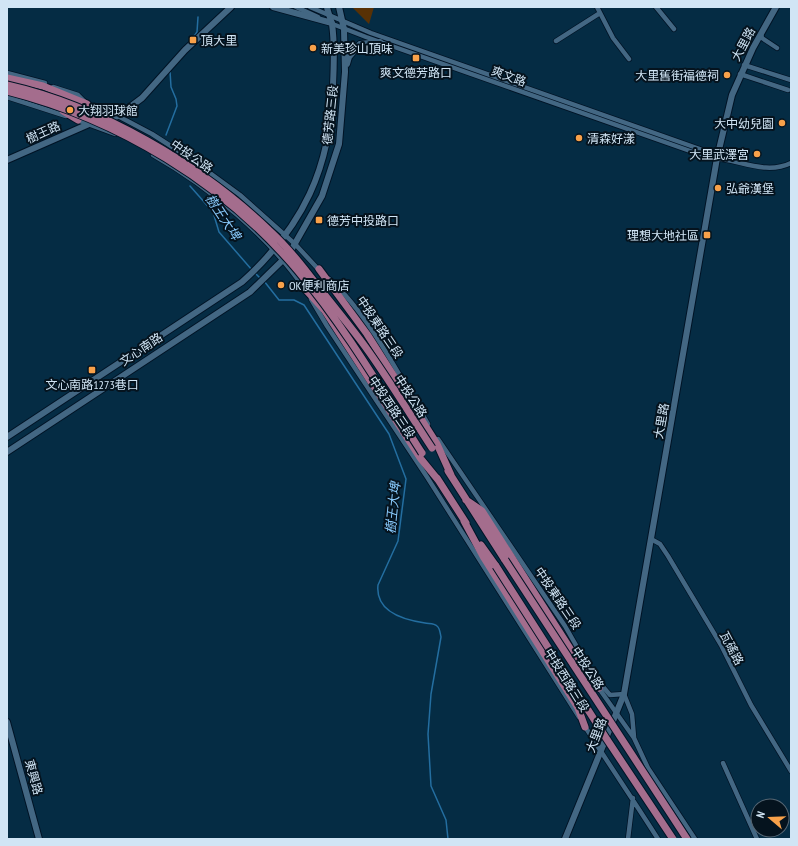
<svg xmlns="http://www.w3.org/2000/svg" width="798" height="846" font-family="'PT Sans Narrow','Noto Sans TC',sans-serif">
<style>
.park{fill:url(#park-tufts)}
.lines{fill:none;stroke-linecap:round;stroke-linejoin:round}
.stream{stroke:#246ea0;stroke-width:1.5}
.street-casing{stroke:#001325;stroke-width:6}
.secondary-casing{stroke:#001325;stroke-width:8}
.primary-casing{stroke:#001325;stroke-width:9}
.street{stroke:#436783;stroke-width:4.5}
.secondary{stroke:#436783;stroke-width:6}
.primary{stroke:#a46d8d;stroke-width:7}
.primary-bridge-casing{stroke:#001325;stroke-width:9;stroke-linecap:butt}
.primary-bridge{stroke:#a46d8d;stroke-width:7}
.poi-dot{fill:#f8a14a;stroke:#05131e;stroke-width:1.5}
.labels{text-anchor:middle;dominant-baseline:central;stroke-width:4;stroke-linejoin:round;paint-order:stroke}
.poi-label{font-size:12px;fill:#d1e5f5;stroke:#05131e;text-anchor:start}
.street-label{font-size:12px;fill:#d1e5f5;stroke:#05131e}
.water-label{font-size:13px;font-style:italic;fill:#88c9fb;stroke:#05131e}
</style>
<defs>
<pattern id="park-tufts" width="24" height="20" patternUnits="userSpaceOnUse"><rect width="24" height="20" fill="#583105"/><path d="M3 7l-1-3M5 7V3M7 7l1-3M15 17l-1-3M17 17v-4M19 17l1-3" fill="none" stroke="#6f4f2a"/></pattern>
</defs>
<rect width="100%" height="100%" fill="#052c44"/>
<path class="park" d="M352,7H374L369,24Z"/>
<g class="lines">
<path class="stream" d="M193,38L197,32L198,17
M173,60L178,54
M166,135L177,106L176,99L171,87L170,71
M190,186L213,212L219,232L252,270
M255,273L261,279
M264,281L279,300H294L304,305L389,434L406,479L398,541L378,585C375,612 404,620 425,623C428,624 434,623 437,626C440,628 440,633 441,637L431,694L428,734L431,786L446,820L448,839"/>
<g class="street-casing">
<path id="street" d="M296,7L318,17
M310,7L371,33L711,153L717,158
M597,7L613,38L629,59
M656,7L674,29
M330,23L366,37L710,158C738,158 764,176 791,163
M761,34L762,38L777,48
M556,41L600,13
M744,65L791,80
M7,73L45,83
M740,74L788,90
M53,87L78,95L87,104L118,116L152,134L188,157L240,195L295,244L319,270
M7,97L66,116
M77,120L115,134
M153,155C209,187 270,237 306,291
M329,279C369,314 401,379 428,424
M311,299L327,326L427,477L579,717
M438,439L565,626L596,680
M651,539L660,544L668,556L721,645L751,705L791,771
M599,682L610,695L624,694L632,714L634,737
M598,687L634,738L648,768L695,839
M584,725C608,763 634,801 658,839
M723,763L757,839
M628,839L633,798"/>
</g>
<g class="secondary-casing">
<path id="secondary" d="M273,7L332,23
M347,64L349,57L360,44L380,42
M7,160L89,124L118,116L142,98L185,50L231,7
M7,437L242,282C303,227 331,168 333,85C334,65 335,44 332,24C331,19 328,13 327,7
M7,452L250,292L289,254L322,196L339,144L345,72L344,29L339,7
M7,722L39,839
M565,839L624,694L717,158L732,95L753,48L776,7"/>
</g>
<g class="primary-casing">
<path id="primary" d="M7,78L43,86L87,104
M63,111L78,120
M319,269L367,334L437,444L451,475
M305,289L325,311L421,459L439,481
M448,471L505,560
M437,478L466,523
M466,500L482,511L571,650L599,688
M464,521L484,558L578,708L585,727
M481,545L496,566"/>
</g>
<use href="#street" class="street"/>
<use href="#secondary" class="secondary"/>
<use href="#primary" class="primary"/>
<g class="primary-bridge-casing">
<path id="primary-bridge" d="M7,85C100,106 200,164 269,230C290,249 307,272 324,294C339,313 355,332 369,352C391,383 411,416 432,448
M7,91C118,119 224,183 298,271C345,327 383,392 422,453
M505,560L687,839
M496,566L606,738L673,839"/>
</g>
<use href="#primary-bridge" class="primary-bridge"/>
</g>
<g class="poi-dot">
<rect x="189" y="36" width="8" height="8" rx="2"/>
<circle cx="313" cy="48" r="4"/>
<rect x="412" y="54" width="8" height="8" rx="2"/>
<circle cx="727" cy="75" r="4"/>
<circle cx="70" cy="110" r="4"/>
<circle cx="782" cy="123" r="4"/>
<circle cx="579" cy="138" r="4"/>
<circle cx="757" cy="154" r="4"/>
<circle cx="718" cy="188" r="4"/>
<rect x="315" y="216" width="8" height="8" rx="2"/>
<rect x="703" y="231" width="8" height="8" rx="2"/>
<circle cx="281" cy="285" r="4"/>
<rect x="88" y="366" width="8" height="8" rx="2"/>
</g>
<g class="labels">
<g class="poi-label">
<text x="201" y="40">頂大里</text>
<text x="321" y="48">新美珍山頂味</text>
<text x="416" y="72" text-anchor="middle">爽文德芳路口</text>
<text x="719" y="75" text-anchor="end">大里舊街福德祠</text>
<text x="78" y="110">大翔羽球館</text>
<text x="774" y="123" text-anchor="end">大中幼兒園</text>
<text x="587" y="138">清森好漾</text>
<text x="749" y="154" text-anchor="end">大里武澤宮</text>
<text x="726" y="188">弘爺漢堡</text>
<text x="327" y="220">德芳中投路口</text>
<text x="699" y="235" text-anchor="end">理想大地社區</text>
<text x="289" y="285">OK便利商店</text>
<text x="92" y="384" text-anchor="middle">文心南路1273巷口</text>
</g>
<g class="street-label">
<text transform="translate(743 44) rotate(-62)">大里路</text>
<text transform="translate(509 76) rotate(20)">爽文路</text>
<text transform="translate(330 115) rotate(-84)">德芳路三段</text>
<text transform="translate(43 132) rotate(-24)">樹王路</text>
<text transform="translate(192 156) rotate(35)">中投公路</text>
<text transform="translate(380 327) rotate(56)">中投東路三段</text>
<text transform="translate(141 349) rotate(-34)">文心南路</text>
<text transform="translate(411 396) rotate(57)">中投公路</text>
<text transform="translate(392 407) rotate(56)">中投西路三段</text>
<text transform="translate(661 421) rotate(-80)">大里路</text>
<text transform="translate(558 598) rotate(56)">中投東路三段</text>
<text transform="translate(732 648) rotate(62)">瓦磘路</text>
<text transform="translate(588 668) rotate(57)">中投公路</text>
<text transform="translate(567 680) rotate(58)">中投西路三段</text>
<text transform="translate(596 735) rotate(-69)">大里路</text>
<text transform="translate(34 777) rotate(75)">東興路</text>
</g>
<g class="water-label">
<text transform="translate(223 217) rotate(56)">樹王大埤</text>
<text transform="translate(393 508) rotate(-84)">樹王大埤</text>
</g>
</g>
<rect width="798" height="846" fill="none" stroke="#d1e5f5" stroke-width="16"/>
<g transform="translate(770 818) rotate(289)"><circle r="19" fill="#05131e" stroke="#576774"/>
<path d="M0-3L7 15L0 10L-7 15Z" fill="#f8a14a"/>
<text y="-6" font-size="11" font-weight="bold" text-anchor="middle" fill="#d1e5f5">N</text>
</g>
</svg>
